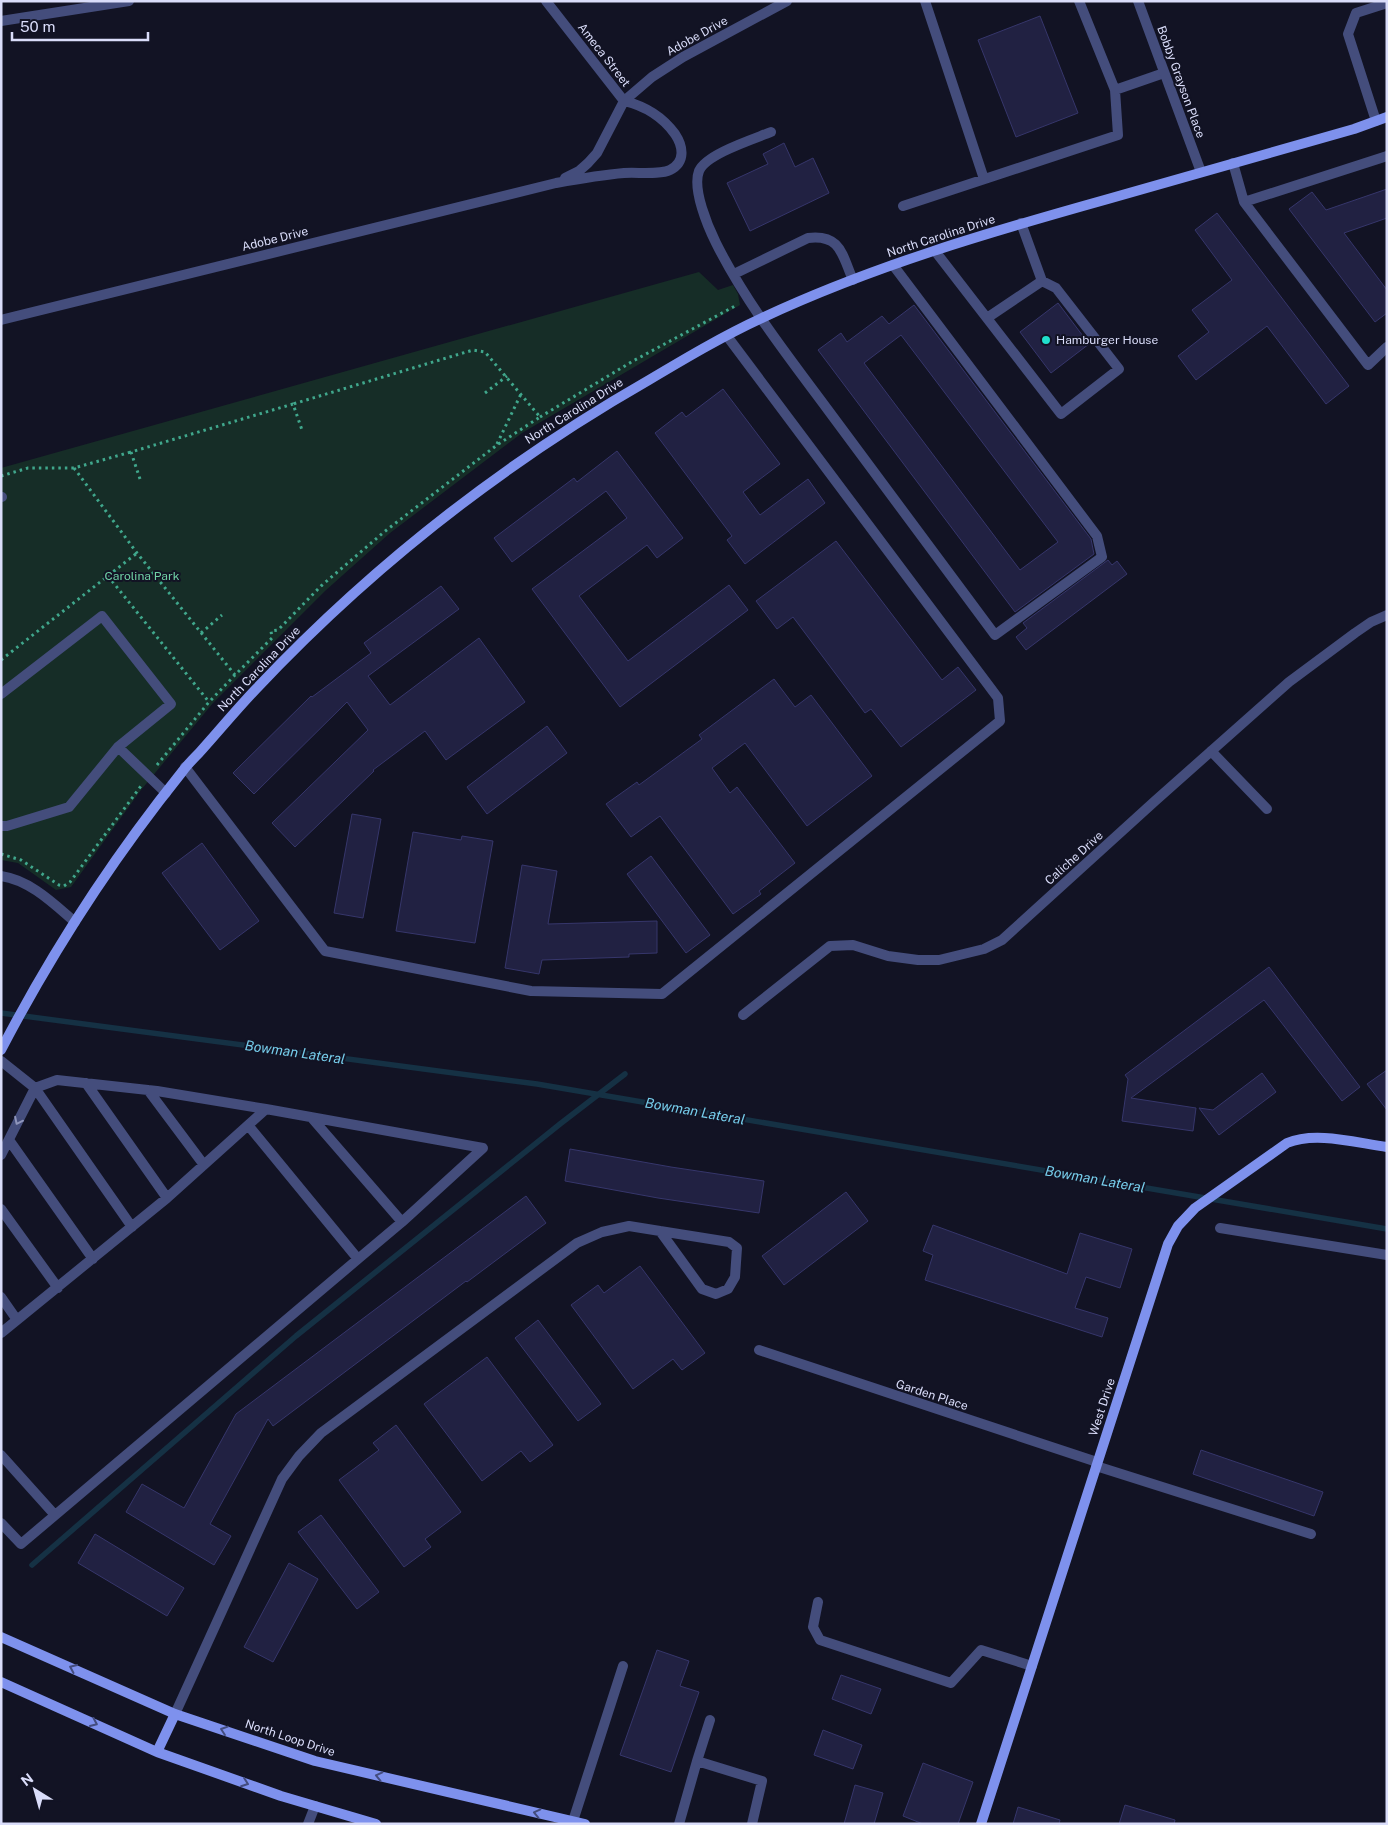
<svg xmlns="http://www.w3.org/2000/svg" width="1388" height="1825" font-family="'Public Sans',sans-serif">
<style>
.green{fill:#162d27}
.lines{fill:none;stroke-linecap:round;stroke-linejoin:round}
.stream{stroke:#153144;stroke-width:5.5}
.building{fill:#212142;stroke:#36366b;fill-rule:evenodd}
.path{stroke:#40a78c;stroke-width:3;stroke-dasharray:2.5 4;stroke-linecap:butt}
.lane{stroke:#444d7c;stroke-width:10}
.street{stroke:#444d7c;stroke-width:10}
.secondary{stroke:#7e91ed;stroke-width:10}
.oneway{stroke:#8f95bb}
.oneway2{stroke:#434c7e}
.poi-dot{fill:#20dfcc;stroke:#121324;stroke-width:2}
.labels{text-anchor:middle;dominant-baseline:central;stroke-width:4;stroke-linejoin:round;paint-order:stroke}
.street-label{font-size:12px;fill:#daddfa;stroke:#121324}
.poi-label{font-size:12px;fill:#daddfa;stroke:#121324;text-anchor:start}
.park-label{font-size:12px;fill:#70d0a5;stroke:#121324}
.water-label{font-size:14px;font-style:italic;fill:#76cdeb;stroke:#121324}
</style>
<rect width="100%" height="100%" fill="#121324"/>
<path class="green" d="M699,272L718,290L733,285L738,294L740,305L522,433L390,533L325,591L213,703L141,790L71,887L56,890L18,863L1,860V468Z"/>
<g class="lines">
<path class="stream" d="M1,1013L537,1084L1387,1229
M32,1565L296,1336L560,1124L625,1074"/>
</g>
<path class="building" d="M1040,16L1078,113L1016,137L978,40Z
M784,143L795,167L813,158L829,193L750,231L727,183L768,164L763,154Z
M1387,189V218L1344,233L1387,290V313L1375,322L1289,209L1312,192L1326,210Z
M1217,213L1349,386L1326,404L1267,326L1196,380L1178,356L1209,332L1192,310L1232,280L1195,230Z
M1058,303L1089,344L1051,373L1020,332Z
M914,305L1091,539L1094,554L1015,612L818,350L841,333L847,342L882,316L889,324ZM901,335L1058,542L1020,570L864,363Z
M723,389L780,464L743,492L760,515L808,479L825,503L745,564L727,540L732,536L655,433L682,412L686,417Z
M617,451L683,538L657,558L647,545L579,596L628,661L729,585L748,610L620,707L532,589L627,518L606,491L512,562L494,538L574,478L577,482Z
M836,541L942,680L958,667L976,690L901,747L871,709L865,713L793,617L777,629L756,601Z
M1108,560L1112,565L1117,561L1127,574L1026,650L1016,637L1027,628L1023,623Z
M441,586L459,609L368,676L390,705L479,638L525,702L446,760L425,731L373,770L374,771L295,847L272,823L368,730L347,702L254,794L233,773L311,696L312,697L371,653L364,643Z
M774,679L795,707L811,695L872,776L807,826L745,743L712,768L730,793L737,787L795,863L759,891L761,894L733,914L660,816L631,837L606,804L637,782L639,785L702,739L699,735Z
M547,726L567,753L487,814L467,787Z
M352,814L381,819L363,918L334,913Z
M413,832L461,840L462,836L493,841L475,943L396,931Z
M202,843L259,921L220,950L162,873Z
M651,856L710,935L686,953L627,874Z
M522,865L557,871L548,924L657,921V953L629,954V957L542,960L539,974L505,968Z
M1269,967L1360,1087L1342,1101L1264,1000L1131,1098L1196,1108L1193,1131L1122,1121L1128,1079L1125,1075Z
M1387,1070V1110L1367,1084Z
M1262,1073L1276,1092L1219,1135L1199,1108L1213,1110Z
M570,1149L671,1167L764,1181L759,1213L658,1198L565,1181Z
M846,1192L868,1221L784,1285L762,1256Z
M526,1196L546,1223L467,1282L466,1281L273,1426L268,1419L210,1524L231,1536L214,1565L126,1512L142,1484L184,1508L236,1414Z
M933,1225L1067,1274L1080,1233L1132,1249L1120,1288L1086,1277L1075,1308L1108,1318L1102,1337L925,1280L933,1255L923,1251Z
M640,1266L705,1353L682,1370L673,1359L633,1389L571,1305L598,1285L604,1293Z
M538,1320L601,1404L578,1421L515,1338Z
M487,1357L553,1445L530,1462L521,1451L482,1481L424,1404Z
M396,1425L461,1512L425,1539L431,1547L404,1567L339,1480L379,1450L373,1443Z
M1201,1450L1323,1492L1314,1516L1193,1474Z
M321,1515L379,1592L357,1609L298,1532Z
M95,1534L184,1588L167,1616L78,1563Z
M289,1563L318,1579L273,1662L244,1647Z
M657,1650L689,1661L680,1686L699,1692L671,1772L620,1755Z
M841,1675L881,1689L871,1714L832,1699Z
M823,1730L862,1745L853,1769L814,1755Z
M923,1763L973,1782L958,1824H923L903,1816Z
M855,1785L883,1793L874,1824H844Z
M1125,1805L1175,1820L1174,1824H1119Z
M1018,1807L1060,1820L1059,1824H1013Z"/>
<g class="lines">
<path class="path" d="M485,393L507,376
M540,417L633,361L735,306
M497,444L521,394
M74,468L137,553L235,675L272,638L271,631L278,630L321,586L384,532L497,445L540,417L485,352L473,350L293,404
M1,476L28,468H74L131,452
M140,479L131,452L293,404L302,430
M108,576L209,702
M201,633L222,615
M1,660L137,553
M157,765L209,702L235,675
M1,854L21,860L59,885L64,886L70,882L141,786"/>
<path class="lane" d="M925,1L984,179
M1079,1L1115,90L1164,73
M1376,121L1348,34L1356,13L1387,3
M771,132C754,139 706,154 699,171C692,189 708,227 716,243C746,303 788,356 828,410C883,485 939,560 995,635L1102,557L1097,536L893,265
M1233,163L1244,202L1368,365L1387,347
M1244,202L1387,156
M903,206L1118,135L1115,90
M1021,223L1042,281
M935,251C977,305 1019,360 1061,414L1119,369L1056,288L1042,281L987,318
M734,274L808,238C841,234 842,255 853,280
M1,497H2
M1,694L102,616L171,704L118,747L69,807L7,826H1
M118,747L166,793
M185,767L325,951L531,991L662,994L1000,721L998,698L727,336
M1,1061L35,1088L132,1227
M86,1083L167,1198
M148,1090L204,1165
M311,1117L402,1222
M248,1125L358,1259L402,1222L483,1148L266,1109
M9,1140L93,1259
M1,1155L35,1088L57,1080L157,1091L266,1109L167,1198L1,1333
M1,1209L58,1288
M1220,1228L1387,1255
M1,1297L17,1320
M1,1455L54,1514
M1096,1466L1311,1534
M1,1523L21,1544L358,1259
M818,1602L813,1627L820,1640L951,1683L981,1650L1032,1666
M175,1714L282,1479L299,1456L321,1433L577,1243L602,1232L629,1226L660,1231L702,1289L716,1294L728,1289L735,1277L737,1248L729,1242L660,1231
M710,1720L697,1761L762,1781L752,1824
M573,1821L623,1666
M308,1824L315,1806
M679,1824L697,1761"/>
<path class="street" d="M546,1L624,101
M1138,1L1201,172
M1,21L129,1
M565,178L579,171L588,163L597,153L624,101L652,77L683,57L787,1
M1,320L556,183C578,179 601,175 624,173C637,172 660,175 670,170C686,162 683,146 675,134C662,116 645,106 624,101
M1211,751L1267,809
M1,876C30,880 54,904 75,922
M743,1015L830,946L853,945L888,956L918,960H939L984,949L1002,940L1155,801L1289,682L1355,633L1371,622L1387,615
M759,1350L1097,1462"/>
<path class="secondary" d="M1,1050C52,952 113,858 182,772C187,765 193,759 199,753C218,732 236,710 256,689C371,567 504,463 649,380C686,358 723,336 762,318C873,266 990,232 1108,199C1190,175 1272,152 1354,129L1387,117
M1,1637L175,1714L315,1761L585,1824
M1,1682L157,1752L281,1796L376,1824
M157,1752L175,1714
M981,1824L1168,1244L1178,1226L1195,1208L1287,1143C1316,1131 1356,1143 1387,1147"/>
</g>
<defs><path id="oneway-chevron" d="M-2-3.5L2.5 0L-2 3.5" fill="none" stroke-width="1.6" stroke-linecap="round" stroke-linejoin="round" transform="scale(1.25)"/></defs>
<use class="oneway" href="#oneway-chevron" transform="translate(18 1121) rotate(116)"/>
<g class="oneway2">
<use href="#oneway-chevron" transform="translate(73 1668) rotate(-156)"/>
<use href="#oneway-chevron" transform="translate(94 1723) rotate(24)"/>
<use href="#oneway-chevron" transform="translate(224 1730) rotate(-161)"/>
<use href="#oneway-chevron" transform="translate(379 1776) rotate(-167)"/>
<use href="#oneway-chevron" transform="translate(245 1783) rotate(20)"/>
<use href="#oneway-chevron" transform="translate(537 1813) rotate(-167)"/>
</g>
<circle class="poi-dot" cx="1046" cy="340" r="5"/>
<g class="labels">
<g class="street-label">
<text transform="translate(697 36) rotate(-29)">Adobe Drive</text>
<text transform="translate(604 55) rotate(52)">Ameca Street</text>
<text transform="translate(1181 82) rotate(70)">Bobby Grayson Place</text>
<text transform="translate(941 236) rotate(-18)">North Carolina Drive</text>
<text transform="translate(275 239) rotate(-14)">Adobe Drive</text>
<text transform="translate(574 411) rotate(-32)">North Carolina Drive</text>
<text transform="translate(259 669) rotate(-46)">North Carolina Drive</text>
<text transform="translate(1074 858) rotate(-42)">Caliche Drive</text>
<text transform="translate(932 1395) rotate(18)">Garden Place</text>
<text transform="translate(1102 1407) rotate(-72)">West Drive</text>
<text transform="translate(290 1738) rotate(18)">North Loop Drive</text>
</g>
<g class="poi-label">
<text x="1056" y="340">Hamburger House</text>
</g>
<g class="park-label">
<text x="142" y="576">Carolina Park</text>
</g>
<g class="water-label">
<text transform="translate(295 1052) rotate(8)">Bowman Lateral</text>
<text transform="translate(695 1111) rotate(10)">Bowman Lateral</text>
<text transform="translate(1095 1179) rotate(10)">Bowman Lateral</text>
</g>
</g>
<rect width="1388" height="1825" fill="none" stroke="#daddfa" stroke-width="5"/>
<g transform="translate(35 1790) rotate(323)" stroke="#121324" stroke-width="4" paint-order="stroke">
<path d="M0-4L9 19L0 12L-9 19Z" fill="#daddfa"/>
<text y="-8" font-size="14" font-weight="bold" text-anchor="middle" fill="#daddfa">N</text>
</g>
<path d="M12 32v8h136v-8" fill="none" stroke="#daddfa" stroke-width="2.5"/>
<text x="20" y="32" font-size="15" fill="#daddfa" stroke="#121324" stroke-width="4" paint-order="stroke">50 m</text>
</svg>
